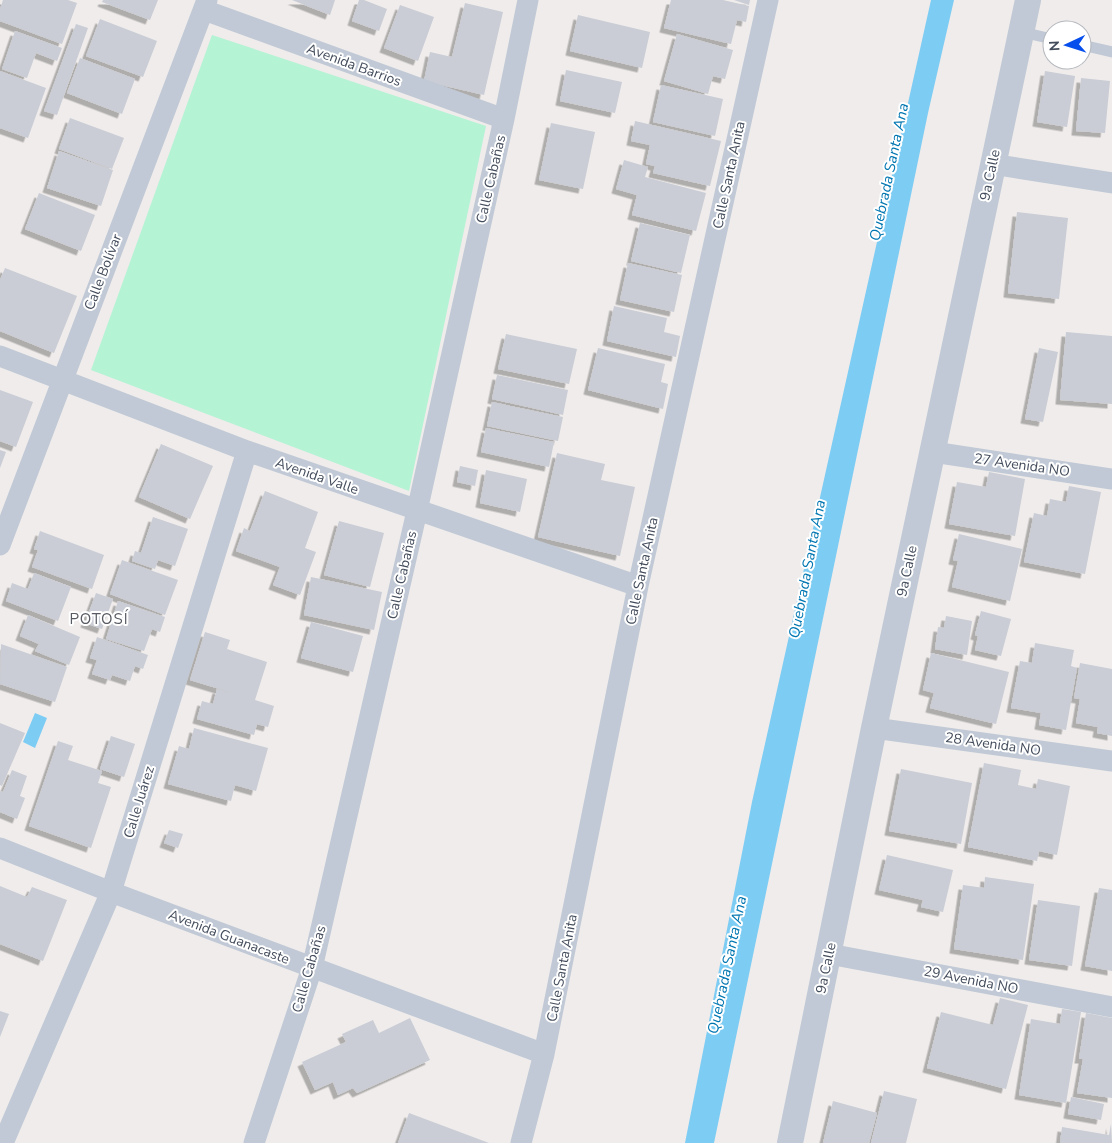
<svg xmlns="http://www.w3.org/2000/svg" width="1112" height="1143" font-family="'Nunito Sans',sans-serif">
<style>
.green{fill:#b4f3d4}
.water{fill:#7dccf4}
.building{fill:#cacdd5;filter:url(#shadow)}
.lines{fill:none;stroke-linecap:round;stroke-linejoin:round}
.service{stroke:#c0c9d5;stroke-width:11}
.minor{stroke:#c0c9d5;stroke-width:21}
.tertiary{stroke:#c0c9d5;stroke-width:26}
.labels{text-anchor:middle;dominant-baseline:central;stroke-width:4;stroke-linejoin:round;paint-order:stroke}
.street-label{font-size:14px;fill:#434c5b;stroke:#fff}
.water-label{font-size:15px;font-style:italic;fill:#0076b1;stroke:#fff}
.neighbourhood-label{font-size:15px;letter-spacing:1px;fill:#585b62;stroke:#fff}
</style>
<defs>
<filter id="shadow"><feDropShadow dx="-4.5" dy="4.5" stdDeviation="0" flood-color="#0004"/></filter>
</defs>
<rect width="100%" height="100%" fill="#efeceb"/>
<path class="green" d="M212,35L486,126L409,491L91,370Z"/>
<path class="water" d="M931,0H954L928,113L714,1143H685L752,802Z
M35,713L47,718L35,748L23,742Z"/>
<path class="building" d="M3,0H68L77,3L62,44L0,21V9Z
M103,0H158L150,20L102,2Z
M292,0H335L330,15Z
M359,0H364L387,9L379,31L352,21Z
M671,0H723L749,6L746,22L737,20L731,44L664,28Z
M734,0H750L749,5Z
M465,3L503,12L484,95L424,81L430,52L452,57Z
M400,5L434,17L418,61L384,48Z
M578,15L650,32L642,68L570,51Z
M100,19L157,41L143,77L86,56Z
M76,24L88,28L57,115L44,111Z
M15,31L62,48L57,61L36,53L27,78L2,69Z
M677,34L733,50L725,79L713,76L708,94L664,81Z
M80,58L135,79L122,114L67,93Z
M566,70L622,82L615,113L560,101Z
M0,71L46,88L28,138L0,128Z
M1045,71L1075,76L1067,127L1037,122Z
M1081,78L1110,81L1105,133L1076,131Z
M661,85L723,99L715,136L653,122Z
M70,118L124,138L112,169L59,149Z
M635,121L721,141L710,186L653,173L655,166L646,164L650,145L631,141Z
M551,123L595,132L583,189L539,180Z
M59,151L113,170L101,206L47,188Z
M624,160L648,167L645,177L706,193L696,231L632,215L637,195L616,189Z
M39,193L95,215L81,251L25,229Z
M1017,212L1068,218L1059,299L1008,293Z
M640,223L690,235L681,273L631,261Z
M628,263L682,275L674,312L620,300Z
M5,268L77,296L54,353L0,331V280Z
M614,306L667,318L664,332L680,336L676,357L607,341Z
M1066,332L1112,336V404L1060,400Z
M506,334L577,349L569,384L498,369Z
M598,348L665,364L661,382L668,384L663,409L588,390Z
M1039,348L1058,352L1043,422L1025,419Z
M497,375L568,390L563,415L492,399Z
M0,390L33,402L16,447L0,441Z
M492,402L563,417L558,441L487,426Z
M486,428L554,442L549,467L481,452Z
M161,444L213,466L190,519L139,497Z
M0,450L6,452L0,468Z
M557,453L605,464L601,480L635,487L620,556L538,537Z
M460,466L478,470L475,486L457,482Z
M486,470L527,479L520,512L480,503Z
M989,472L1025,479L1015,536L949,524L957,482L986,487Z
M1069,486L1101,492L1085,574L1024,562L1034,513L1047,516L1050,499L1066,502Z
M265,491L318,512L305,548L316,552L300,595L273,585L280,567L236,551L244,528L250,531Z
M153,517L188,529L175,566L158,560L155,569L132,561L135,551L141,553Z
M339,521L384,533L370,587L324,575Z
M40,531L104,555L92,589L32,567L38,550L34,549Z
M959,534L1022,549L1010,601L952,587L958,561L953,560Z
M122,560L178,580L165,615L110,594Z
M34,573L71,587L58,621L6,601L12,583L28,589Z
M311,577L382,592L374,630L304,615Z
M96,593L113,599L102,629L85,623Z
M118,601L165,617L160,632L152,629L144,651L106,639Z
M981,611L1011,619L1001,656L975,650L978,636L975,635Z
M28,615L80,637L69,665L35,651L39,644L20,636Z
M946,616L972,621L967,655L935,649L938,627L944,628Z
M311,622L363,636L353,672L301,658Z
M205,632L230,640L227,649L267,662L255,700L274,706L268,727L257,724L254,735L197,719L202,701L213,704L217,689L239,695L190,680Z
M97,637L148,655L143,669L135,666L130,681L112,675L110,680L92,674L97,660L90,658Z
M1035,643L1074,650L1071,666L1077,668L1066,730L1039,725L1041,713L1011,708L1020,661L1032,663Z
M1,644L67,667L55,702L0,684Z
M931,653L1009,672L996,724L930,708L934,693L923,690Z
M1080,663L1112,669V736L1097,733L1098,727L1076,723L1080,699L1074,698Z
M0,723L25,733L2,786L0,785Z
M194,728L268,748L256,791L235,785L231,801L168,784L179,746L189,749Z
M111,736L135,744L124,777L100,769Z
M58,741L73,746L68,760L102,771L98,783L111,787L91,848L29,826Z
M984,763L1021,770L1018,785L1036,789L1038,779L1070,786L1057,855L1039,851L1037,861L968,847Z
M901,769L972,783L961,844L889,831Z
M12,770L27,776L20,796L25,798L17,819L0,812V791L3,792Z
M169,830L183,834L178,848L164,843Z
M887,855L953,870L943,912L921,907L923,900L879,890Z
M985,877L1034,884L1023,960L954,949L963,885L984,888Z
M0,886L27,897L32,887L67,900L43,961L0,944Z
M1099,888L1112,890V971L1085,966Z
M1038,900L1080,906L1072,966L1029,960Z
M1000,998L1028,1005L1006,1089L927,1068L941,1012L993,1025Z
M1062,1009L1081,1012L1066,1103L1019,1095L1031,1019L1060,1024Z
M0,1011L9,1014L0,1037Z
M1086,1013L1112,1018V1098L1077,1093L1083,1059H1079Z
M410,1018L430,1060L357,1093L353,1088L338,1095L333,1082L315,1090L302,1062L346,1042L342,1034L373,1020L379,1033Z
M884,1091L917,1099L906,1143H871Z
M1071,1097L1104,1104L1101,1120L1068,1114Z
M833,1101L877,1113L869,1143H823Z
M409,1113L489,1143H398Z
M1111,1124L1112,1143H1060L1062,1127L1109,1135Z"/>
<g class="lines">
<path class="service" d="M1022,32L1052,39
M1082,45L1112,52"/>
<path class="minor" d="M204,10L504,119
M992,164L1112,183
M0,356L247,451L638,586
M933,452L1112,479
M0,545L207,0
M874,728L1112,761
M0,848L111,892L544,1054
M829,954L1112,1007
M3,1143L111,892L247,451
M254,1143L312,968L417,511L504,119L528,0
M521,1143L544,1054L638,586L768,0"/>
<path class="tertiary" d="M790,1143L874,728L1028,0"/>
</g>
<g class="labels">
<g class="street-label">
<text transform="translate(354 65) rotate(20)">Avenida Barrios</text>
<text transform="translate(729 175) rotate(-78)">Calle Santa Anita</text>
<text transform="translate(990 175) rotate(-78)">9a Calle</text>
<text transform="translate(491 179) rotate(-77)">Calle Cabañas</text>
<text transform="translate(103 272) rotate(-69)">Calle Bolívar</text>
<text transform="translate(1022 465) rotate(8)">27 Avenida NO</text>
<text transform="translate(317 476) rotate(19)">Avenida Valle</text>
<text transform="translate(642 571) rotate(-78)">Calle Santa Anita</text>
<text transform="translate(907 571) rotate(-78)">9a Calle</text>
<text transform="translate(402 575) rotate(-77)">Calle Cabañas</text>
<text transform="translate(993 744) rotate(8)">28 Avenida NO</text>
<text transform="translate(139 802) rotate(-73)">Calle Juárez</text>
<text transform="translate(229 937) rotate(21)">Avenida Guanacaste</text>
<text transform="translate(562 968) rotate(-79)">Calle Santa Anita</text>
<text transform="translate(826 968) rotate(-78)">9a Calle</text>
<text transform="translate(309 969) rotate(-74)">Calle Cabañas</text>
<text transform="translate(971 980) rotate(11)">29 Avenida NO</text>
</g>
<g class="water-label">
<text transform="translate(889 172) rotate(-78)">Quebrada Santa Ana</text>
<text transform="translate(807 569) rotate(-79)">Quebrada Santa Ana</text>
<text transform="translate(727 965) rotate(-78)">Quebrada Santa Ana</text>
</g>
<g class="neighbourhood-label">
<text x="99" y="619">POTOSÍ</text>
</g>
</g>
<g transform="translate(1067 45) rotate(266)"><circle r="24" fill="#ffffff" stroke="#b4b7bd"/>
<path d="M0-4L9 19L0 12L-9 19Z" fill="#074fed"/>
<text y="-8" font-size="14" font-weight="bold" text-anchor="middle" fill="#434c5b">N</text>
</g>
</svg>
